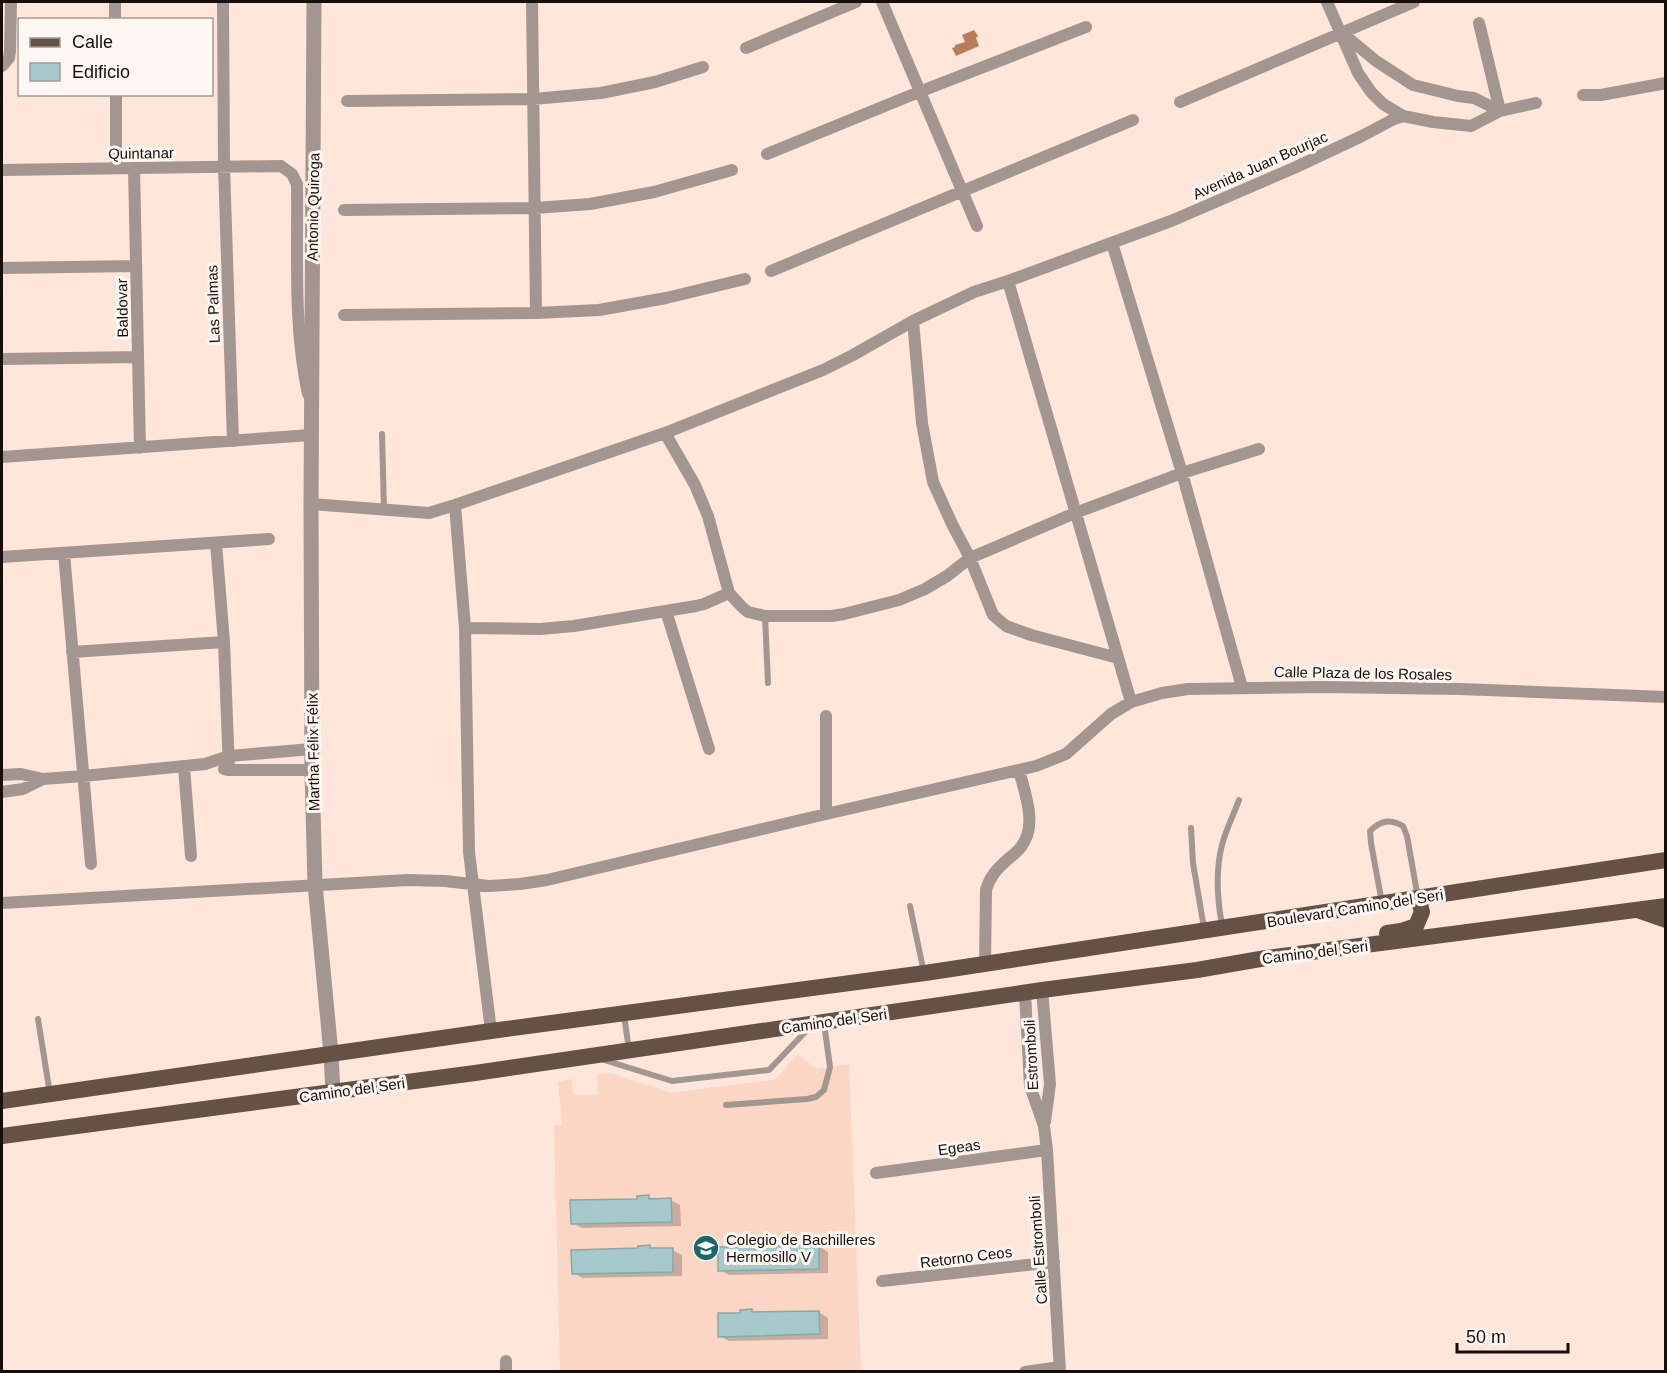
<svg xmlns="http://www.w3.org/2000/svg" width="1667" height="1373" font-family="Arial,sans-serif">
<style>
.built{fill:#fbd6c4}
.water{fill:#ba7b5b}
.shadow{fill:#0003}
.building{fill:#a5c9ca;stroke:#85a9a9;stroke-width:1.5}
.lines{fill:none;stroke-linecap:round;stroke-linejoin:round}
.service{stroke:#a39690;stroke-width:6}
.minor{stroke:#a39690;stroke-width:12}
.tertiary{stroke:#a39690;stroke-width:15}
.primary{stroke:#665147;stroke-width:16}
.labels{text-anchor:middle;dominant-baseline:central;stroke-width:6;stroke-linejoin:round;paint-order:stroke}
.street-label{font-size:15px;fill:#170e09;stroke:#fef7f4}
.poi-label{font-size:15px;fill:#170e09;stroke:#fef7f4;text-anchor:start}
</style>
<rect width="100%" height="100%" fill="#fee6da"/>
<path class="built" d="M798,1054L816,1069L849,1064L861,1371H560L554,1125H562L558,1082L572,1079L573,1095H598L597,1075L610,1073L672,1093L776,1079Z"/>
<path class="water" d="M974,30L978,36L976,38L979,46L956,56L952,48L955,47V45L965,42L962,35Z"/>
<path class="shadow" d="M649,1197L654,1200H671L680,1205L681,1226L582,1228L572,1223Z
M752,1245L757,1248L819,1246L828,1252V1273L729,1275L720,1270L741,1248Z
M650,1247L655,1250H672L682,1255V1276L583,1278L573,1273Z
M752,1311L756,1314L819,1312L828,1318V1339L729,1341L720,1336L742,1314Z"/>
<path class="building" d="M649,1195V1199L671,1198L672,1222L571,1224L570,1200L637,1199V1196Z
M752,1243V1246L819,1245V1269L718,1271V1247H740V1244Z
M650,1245V1248H673V1272L572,1274L571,1250L638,1248V1246Z
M752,1309V1312L819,1311L820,1334L718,1337V1313H740V1310Z"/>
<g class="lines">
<path class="service" d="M382,434L384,509
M765,616L768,683
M1191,828L1193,863L1204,928
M1382,903L1371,843L1370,831C1381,820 1390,819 1403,826L1407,836L1418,898
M910,906L924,973
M1222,925C1217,898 1215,872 1222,845C1226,829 1234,814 1239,800
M624,1015L629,1050
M38,1019L50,1094
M604,1060L672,1081L769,1070L809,1028
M726,1105L807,1099L816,1097L824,1090L830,1067L824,1023"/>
<path class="minor" d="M115,2V20
M223,2L224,166L233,441
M532,2L536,313
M882,2L977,226
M1327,2L1358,73L1371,92L1383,104L1403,116
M1479,23L1500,111
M1341,32L1376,61L1413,85L1458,96L1474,98L1500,111
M746,48L856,2
M2,66L9,58L10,51L11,2
M116,94V168
M1583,95H1601L1666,83
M347,101L533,99L601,93L655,82L703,67
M1180,102L1414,2
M767,154L919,92L1086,27
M134,168L140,448
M2,170L281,166L292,174L297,184C298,254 293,325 308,394
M344,210L535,208L590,204L654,192L732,170
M1112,243L1182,473L1242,687
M2,268L136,266
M771,271L1133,120
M1008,281L1131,702
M344,315L536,313L599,310L666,298L745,279
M2,359L138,357
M2,457L311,435
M311,504L429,513L455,505L665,433L823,370L853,355L913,321L974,292L1008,281L1171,221L1294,168L1362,136L1394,119L1403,116L1433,122L1471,126L1500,111L1536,103
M455,505L465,628L469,852L491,1031
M216,543L224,642L229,770
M64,553L91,864
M2,557L269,539
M729,593L742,607L748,612L765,616H832L844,614L899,600L925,589L947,576L970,558L952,524L933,482L922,423L913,321
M666,611L709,749
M465,628L540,629L574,626L696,606L704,604L729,593L708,516L695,485L665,433
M72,652L224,642
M1118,658L1031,635L1006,626L993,615L970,558L1075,513L1182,473L1259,449
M184,767L191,856
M224,769L229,770H312
M2,775L21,774L43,779L83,776L205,764L229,756L312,749
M2,792L23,789L43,779
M826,814V716
M2,903L408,880L445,881L489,886L520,884L547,880L826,814L1036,766L1066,754L1111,714L1131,702L1162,693L1188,689L1324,687L1460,689L1666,697
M985,964L986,890C990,876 997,869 1007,860C1012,856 1017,852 1021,847C1038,825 1025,794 1019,770
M1042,990L1050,1084L1045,1122
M1025,993L1030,1086L1044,1126L1047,1150L1060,1372
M876,1173L1047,1150
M882,1281L1054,1262
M506,1361V1372
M1025,1372L1060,1367"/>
<path class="tertiary" d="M314,2L311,504L312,770L315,884L331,1054L333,1093"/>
<path class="primary" d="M1640,911L1666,920
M1387,933L1401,931L1416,926L1422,912L1418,898
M2,1101L491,1031L925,973L1666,860
M2,1136L475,1073L1042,990L1197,970L1266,958L1666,906"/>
</g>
<defs>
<g id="school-disc" transform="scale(1.35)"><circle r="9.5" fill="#196769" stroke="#fef7f4"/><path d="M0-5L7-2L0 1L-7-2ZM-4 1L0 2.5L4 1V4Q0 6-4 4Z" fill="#fff"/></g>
</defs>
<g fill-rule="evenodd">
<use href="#school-disc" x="706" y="1248"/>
</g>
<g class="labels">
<g class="street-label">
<text transform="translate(141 153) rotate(-1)">Quintanar</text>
<text transform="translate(1260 165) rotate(-24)">Avenida Juan Bourjac</text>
<text transform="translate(313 207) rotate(-89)">Antonio Quiroga</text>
<text transform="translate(213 304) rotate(-92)">Las Palmas</text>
<text transform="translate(122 308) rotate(-91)">Baldovar</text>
<text transform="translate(1363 673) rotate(1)">Calle Plaza de los Rosales</text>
<text transform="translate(313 752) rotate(-91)">Martha Félix Félix</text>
<text transform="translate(1355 908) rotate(-9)">Boulevard Camino del Seri</text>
<text transform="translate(1315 952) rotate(-7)">Camino del Seri</text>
<text transform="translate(834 1021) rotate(-8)">Camino del Seri</text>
<text transform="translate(1031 1055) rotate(-93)">Estromboli</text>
<text transform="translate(352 1090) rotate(-8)">Camino del Seri</text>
<text transform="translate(959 1147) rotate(-8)">Egeas</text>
<text transform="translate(1038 1250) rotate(-94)">Calle Estromboli</text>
<text transform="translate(966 1257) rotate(-7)">Retorno Ceos</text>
</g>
<g class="poi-label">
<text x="726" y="1239">Colegio de Bachilleres<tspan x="726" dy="17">Hermosillo V</tspan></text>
</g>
</g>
<rect width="1667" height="1373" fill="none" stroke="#170e09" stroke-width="6"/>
<rect x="18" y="18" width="195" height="78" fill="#fef7f4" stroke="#a29a96" stroke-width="1.5"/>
<rect x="30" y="38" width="30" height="9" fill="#665147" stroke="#a29a96" stroke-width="1.5"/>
<text x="72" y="48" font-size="18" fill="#170e09">Calle</text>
<rect x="30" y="63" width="30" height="18" fill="#a5c9ca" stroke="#a29a96" stroke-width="1.5"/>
<text x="72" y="78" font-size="18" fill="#170e09">Edificio</text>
<path d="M1457 1343v9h111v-9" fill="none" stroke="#170e09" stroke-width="3"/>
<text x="1466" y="1343" font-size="18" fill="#170e09" stroke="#fef7f4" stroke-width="4.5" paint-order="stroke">50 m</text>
</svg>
